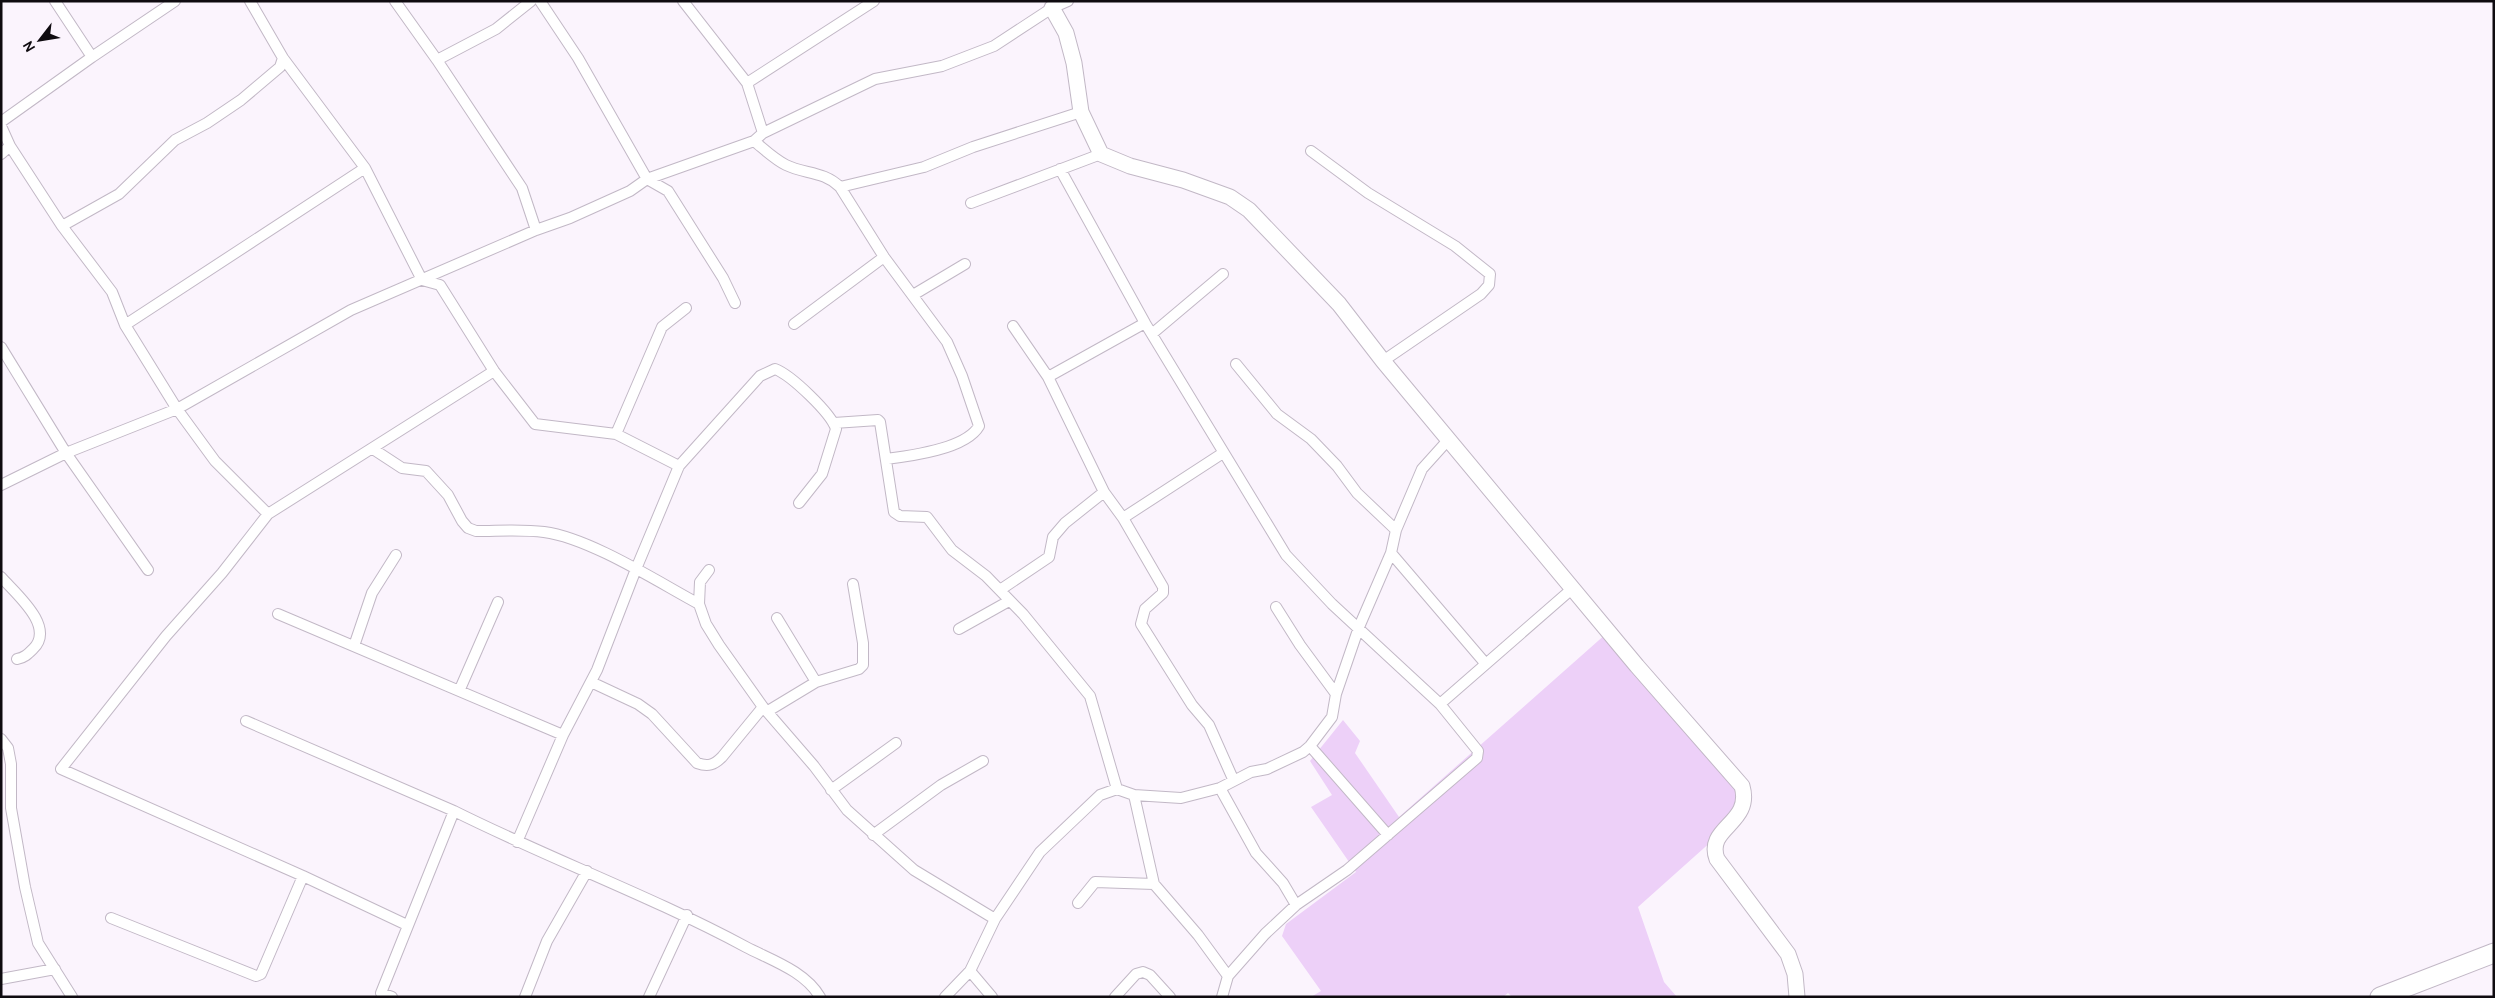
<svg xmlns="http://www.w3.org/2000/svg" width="2495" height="998" font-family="Cabin,sans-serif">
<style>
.green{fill:#edd0f8}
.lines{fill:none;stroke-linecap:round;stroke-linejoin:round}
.street-casing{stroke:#c2b8c6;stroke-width:12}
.secondary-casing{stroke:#c2b8c6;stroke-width:17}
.highway-casing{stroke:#c2b8c6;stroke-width:21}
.street{stroke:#fff;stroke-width:10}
.secondary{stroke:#fff;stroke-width:15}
.highway{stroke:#fff;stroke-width:19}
</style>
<rect width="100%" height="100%" fill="#fbf4fd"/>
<path class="green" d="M1607,633L1751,806L1638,907L1664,982L1677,997H1512L1508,993L1503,997H1311L1321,991L1282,936L1286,924L1356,872L1311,807L1332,795L1310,761L1343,720L1360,741L1355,753L1399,817Z"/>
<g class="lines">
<g class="street-casing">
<path id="street" d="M55,1L92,57
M250,1L283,58L365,168L422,280L440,285L494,371L535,424L616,434L679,466L636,569L597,670L563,735L517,842
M395,1L437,60L522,188L536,230
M540,1L578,58L647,179L668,191L723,278L735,303
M683,1L747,83L763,133
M437,60L496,29L531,1
M747,83L874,1
M1,122L92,57L175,1
M1,126L10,146L62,226L112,292L125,325L177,409L215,461L268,514
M754,141C764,149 774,159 786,165C804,174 824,171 840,187L884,257L947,342L962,376L979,426C966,449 911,456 886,459
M1311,151L1368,193L1455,246L1490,274L1489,285L1481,294L1383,361
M1,154L10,146
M1060,169L1145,323
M840,187L924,167L973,147L1081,112
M971,203L1101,154
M62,226L119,194L175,140L207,123L241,100L280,67L283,58
M913,295L965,264
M794,324L884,257
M125,325L365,168
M1153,333L1223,274
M1,347L66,453L148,570
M1236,364L1277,414L1311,439L1337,466L1357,493L1396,530
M1048,377L1145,323L1286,555L1332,604L1440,704L1478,751L1477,758L1347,870L1296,905L1265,934L1228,976L1222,997
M834,423L878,420L880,422L894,512L900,516L927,517L952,550L986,576L1023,614L1090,696L1117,789
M616,434L662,327L686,308
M373,449L402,468L426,471L448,495L462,521L468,528L476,531C498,531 522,529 544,532C590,538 658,582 699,604L706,624L719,645L763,707L814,766L847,810L914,870L995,919
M679,466L760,376L775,369C791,375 831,413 836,429L822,474L799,503
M1,485L66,453L177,409L351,310L536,230L570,218L630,191L647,179L754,141L763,133L875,79L942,66L994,46L1052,8L1068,1
M1104,492L1123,518L1163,587V593L1145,609L1141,624L1192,705L1209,725L1233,779
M1123,518L1223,453
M1391,553L1485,663
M1,577C16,594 56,627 33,649C28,654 24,658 17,659
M1000,590L1049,557L1053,537L1065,523L1104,492L1048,377L1013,326
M699,604L700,582L709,570
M1276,607L1300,645L1336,694
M278,614L563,735
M777,618L816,682
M959,629L1009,601
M354,646L372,593L396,555
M591,682L638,704L652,714L697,763C708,767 714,765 722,757L763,707
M460,689L498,602
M1440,704L1573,588
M768,711L816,682L859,669L863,665V643L853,584
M246,721L454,811L381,993L392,997
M1,739L8,748L11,764V808L25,887L38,943L72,997
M1310,746L1388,835
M1220,788L1256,853L1283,883L1296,905
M831,790L896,743
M1134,795L1154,884L1198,935L1228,976
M454,811C550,859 651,896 746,947C771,960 805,971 820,997
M873,835L941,785L983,761
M1078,903L1095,882L1154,884
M111,918L256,976L261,974L303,876
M407,925L303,876L61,769L166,636L222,573L268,514L494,371
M970,971L992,997
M1,979L55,969
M525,997L547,941L587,871
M649,997L687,915
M945,997L970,971L995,919L1040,852L1100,795L1117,789L1134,795L1181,798L1220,788L1251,772L1267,769L1303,752L1310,746L1332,717L1336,694L1359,627L1391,553L1396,530L1422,469L1449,439
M1115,997L1136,974L1143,972L1150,975L1170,997"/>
</g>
<g class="secondary-casing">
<path id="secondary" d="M1052,8L1066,33L1074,63L1081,112L1101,154L1130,166L1183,180L1230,197L1249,210L1339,304L1383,361L1637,666L1742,786C1753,824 1705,827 1717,859L1788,954L1795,974L1797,997"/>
</g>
<g class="highway-casing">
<path id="highway" d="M2380,997L2494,953"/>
</g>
<use href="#street" class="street"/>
<use href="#secondary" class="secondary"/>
<use href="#highway" class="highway"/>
</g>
<rect width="2495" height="998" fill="none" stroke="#0f0b10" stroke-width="5"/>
<g transform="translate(40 40) rotate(239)" stroke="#fbf4fd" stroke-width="4" paint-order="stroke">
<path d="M0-4L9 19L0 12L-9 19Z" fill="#0f0b10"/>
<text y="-8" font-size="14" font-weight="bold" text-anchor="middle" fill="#0f0b10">N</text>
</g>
</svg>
